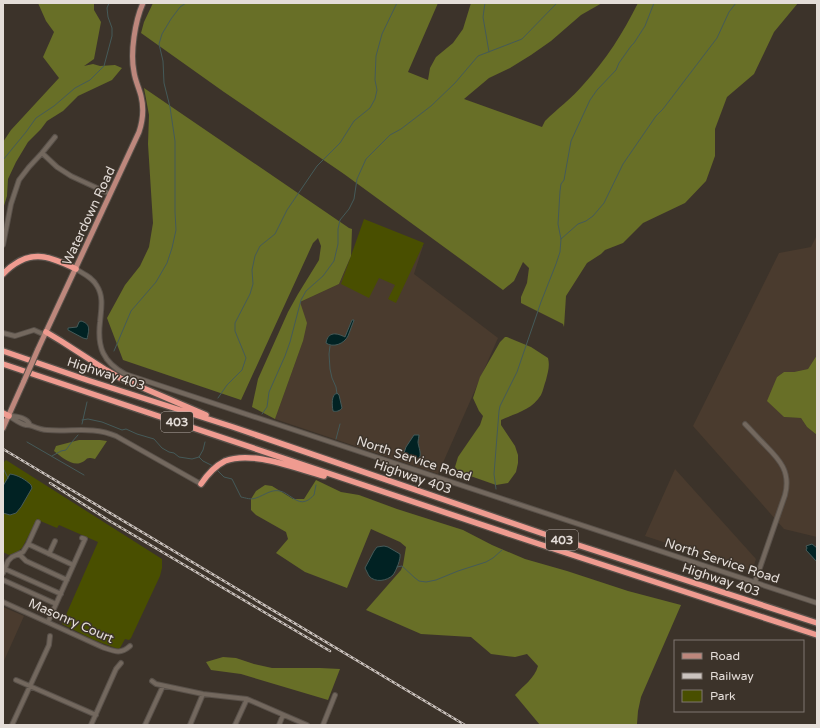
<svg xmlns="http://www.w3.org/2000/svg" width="820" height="728" font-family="'Varela Round',sans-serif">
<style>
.built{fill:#4a3b2e}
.green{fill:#494f00}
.forest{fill:#686f27}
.water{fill:#012223;stroke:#455a59}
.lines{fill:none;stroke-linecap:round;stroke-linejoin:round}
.stream{stroke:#455a59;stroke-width:1}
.minor-casing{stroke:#59514a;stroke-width:6}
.major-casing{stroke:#59514a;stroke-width:7}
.highway-casing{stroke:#59514a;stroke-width:8}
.minor{stroke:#73685e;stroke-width:4}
.major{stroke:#bd877c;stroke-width:5}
.highway{stroke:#ef9b90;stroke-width:5.5}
.rail-casing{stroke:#cbc3be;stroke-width:2.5}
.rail{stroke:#3c332a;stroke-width:1;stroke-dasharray:3;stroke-linecap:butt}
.major-bridge-casing{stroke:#59514a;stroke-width:7;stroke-linecap:butt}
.major-bridge{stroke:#bd877c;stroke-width:5}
.labels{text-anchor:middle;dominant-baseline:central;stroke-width:3;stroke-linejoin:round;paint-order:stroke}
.shield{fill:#3c332a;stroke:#b2aaa4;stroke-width:1}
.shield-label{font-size:12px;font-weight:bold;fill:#e4ddd8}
.street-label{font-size:13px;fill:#e4ddd8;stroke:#3c332a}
</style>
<rect width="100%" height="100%" fill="#3c332a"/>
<path class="built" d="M368,221L423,246L414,274L498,338L438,474L275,419L303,341L300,302L339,284Z
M817,235V355L808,369L794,372H784L777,377L775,384L784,417L801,418L807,427L817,435V537L784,529L693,426L779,253L811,247Z
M675,469L756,559L752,571L645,536Z
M3,607L24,616L3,663Z"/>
<path class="green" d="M364,219L424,243L396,303L388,299L395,285L379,278L369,298L341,284Z
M6,460L162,559V568L160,576L131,638L129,640L125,639L120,648L118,649L94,640L62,624L98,542L59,525L57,528L38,520V518L22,548L17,552L9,555L3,552V463Z"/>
<path class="forest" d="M38,3H94V10L101,22L94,59L84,66L93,64L100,66L115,65L122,68L112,80L78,96L63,111L47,121L41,129L28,142L16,162L8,179L7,196L3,209V142L11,130L59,78L43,57L54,32L46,21Z
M153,3H438L408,72L428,80L430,68L436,57L453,43L463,29L471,3H602L581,15L551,41L531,55L510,68L489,78L464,99L542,127L545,121C557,109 572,98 583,85C606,60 623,33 638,3H798L774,32L754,74L727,97L715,129V156L706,181L685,203L643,223L623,243L605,250L601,254L587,263L566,296L564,327L563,324L521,303V297L527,283L529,268L523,262L514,281L503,290L344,174L224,92L141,33L144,22Z
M144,88L349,228L352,229L351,256L339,284L300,302L307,323L303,341L275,419L252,407L258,379L288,312L298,294L319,260L321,246L318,238L313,243L241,400L123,360L107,318L125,285L140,266L149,247L153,223L148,144L149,115Z
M505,337H507L531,347L548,358C550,366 548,372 546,380C544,385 543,391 541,395C532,410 516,413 501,420V425L515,446L518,455V463L516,472L508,483L496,485L459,472L455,467L458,457L480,425L483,416L479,411L473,398L480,377L500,342Z
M817,355V435L807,427L801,418L784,417L767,401L777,377L784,372H794L808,369Z
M79,440H100L107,441L95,459C84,456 88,461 80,463C72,466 60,456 54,451L56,446Z
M316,480L341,492L359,495L397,509L463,530L492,545L525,559L567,571L628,591L681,605L641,697L638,711L637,724L636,725H540L515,695C523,686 535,678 538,666L527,654L515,657L491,654L471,637L421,634L366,610L401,570L403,565L406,547L400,542L371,529L347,588L305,572L276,553L288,539L286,532L256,515L251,510V499L256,491L265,485L272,486L293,499H304Z
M223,657L236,658L254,664L272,668H320L340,669L328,700L241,674L211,670L206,662Z"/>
<path class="water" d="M352,320H354C352,325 350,331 348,336C344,344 333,348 326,343C328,331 337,333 345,337Z
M81,321C91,324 89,330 87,339L83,338L68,330V328L77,327L79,322Z
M337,393L339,395L342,408C340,411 336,412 333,411C332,405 331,395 337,393Z
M414,435H419C419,437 418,440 418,442C418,446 423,456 418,459C416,460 411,458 408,458V456L405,455L404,453L406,447Z
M10,474C18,475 26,480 31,485L32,488L21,507L16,513L10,515L3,513V486Z
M812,544L817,548V562L806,550L807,548L806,546Z
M384,546L388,547L400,554C401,559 396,571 393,575C387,581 375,583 369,576C368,574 366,570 365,568L374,551L377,547Z"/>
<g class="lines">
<path class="stream" d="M485,3L483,17L489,52
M3,160L26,132L36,118L54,106L75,88L90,80L104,66L112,36V28L108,17L107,8L109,3
M561,239L578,224L586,221L593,216L604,203L623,164L656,116L663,109L717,38L729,12L736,3
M330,346L329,354L330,369L332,378L336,387L337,394
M114,351L131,311L156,282L167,263L172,248L176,230L175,212V141L170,107L164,83L163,61L159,44L162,34L171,19L180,7L186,3
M218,398L227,385L242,370L246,358L235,331V323L250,294L253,284L252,270L255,256L260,246L275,234L287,210L317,166L340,143L354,121L370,108L375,99L377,90L375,80L376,56L382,34L397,3
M262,414L267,407L269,392L285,356L290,342L301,300L306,291L323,276L334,261L338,244V229L340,220L349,209L354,199L357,179L366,159L390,135L401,129L431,106L455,83L478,56L522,39L557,3
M82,420L88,419L102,422L122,430L126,429L137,434L154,439L162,448L169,452L174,453L179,457L192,459L199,457L203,450L205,442
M82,424L87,402
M336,439L340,424
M27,442L84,475
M52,456L61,451L66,450L71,443L78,435
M199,457L203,461L213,466
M3,468L8,478
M217,470L224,477L232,479L241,497C246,498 251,500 256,498C265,495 271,489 280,491C289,493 297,505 306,501C309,500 312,497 314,495L316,485
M496,489L494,474L499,411L500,406L517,372L541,302L556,264L560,252L561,239L558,224L560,191L561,184L564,180L571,141L590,100L597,90L616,70L619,63L631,46L634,43L645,26L654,3
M397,567L402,566L415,578L419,581L426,582L436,580L458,571L486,562L493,558L502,550"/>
<g class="minor-casing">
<path id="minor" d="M42,153L57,167L71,176L110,194
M3,245L11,204L19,180L29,167L42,153L55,137
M76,269C84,274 93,278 97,286C104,297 101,310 100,322C97,347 103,362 125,374L817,603
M3,333L15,336L34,330L45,335
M9,416C14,419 20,424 26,425C28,425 30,425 32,426C37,428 42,430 47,430C71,432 93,426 116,436L201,484
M12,416C19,417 27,418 30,425
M745,424C752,431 758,438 765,445C780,460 791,472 785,495L755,582
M28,544L73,565
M19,554L26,561L67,580
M49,554L55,541
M5,569L61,594
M3,573L8,561L12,557L23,552L28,544L38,522
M3,580L56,604
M3,602L102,647C114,651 120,655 130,646
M48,622L85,539L82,538
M16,680L96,715
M152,681L156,684L203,694L247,699L307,725
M12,725L49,645L50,636
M91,725L116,669L121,663
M145,725L163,686
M190,725L203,694
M235,725L247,699
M279,725L283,715
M323,725L335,695"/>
</g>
<g class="major-casing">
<path id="major" d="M38,349L139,132C143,120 144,108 141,96C139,88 135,80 134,72C130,53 135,21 143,3
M3,428L24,381"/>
</g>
<g class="highway-casing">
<path id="highway" d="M3,274C28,248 48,255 76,269
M46,332L61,341L106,370L120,378L206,415
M3,351L87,380L233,427L541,533L817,623
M3,364L539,544L817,635
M3,413L9,416
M201,484C207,475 215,466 225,461C253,450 296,469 324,476"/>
</g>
<use href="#minor" class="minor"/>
<use href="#major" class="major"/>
<use href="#highway" class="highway"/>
<g class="rail-casing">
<path id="rail" d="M3,449L465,725
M50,483L108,520L330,651"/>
</g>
<use href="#rail" class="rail"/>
<g class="major-bridge-casing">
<path id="major-bridge" d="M24,381L38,349"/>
</g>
<use href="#major-bridge" class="major-bridge"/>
</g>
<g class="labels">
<g class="shield">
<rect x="161" y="412" width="32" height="20" rx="3"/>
<rect x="546" y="530" width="32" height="20" rx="3"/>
</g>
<g class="shield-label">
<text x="177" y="422">403</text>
<text x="562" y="540">403</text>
</g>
<g class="street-label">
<text transform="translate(89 216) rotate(-65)">Waterdown Road</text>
<text transform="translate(106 374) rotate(18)">Highway 403</text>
<text transform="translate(414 459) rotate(18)">North Service Road</text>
<text transform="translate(413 477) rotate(19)">Highway 403</text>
<text transform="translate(722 561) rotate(18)">North Service Road</text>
<text transform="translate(721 580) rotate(18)">Highway 403</text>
<text transform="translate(71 621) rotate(24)">Masonry Court</text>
</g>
</g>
<rect width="820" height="728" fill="none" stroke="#e4ddd8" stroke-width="8"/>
<rect x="674" y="640" width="130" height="72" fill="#3c332a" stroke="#7f7770"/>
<rect x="682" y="653" width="20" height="6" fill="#bd877c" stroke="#7f7770"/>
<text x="710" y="660" font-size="12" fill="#e4ddd8">Road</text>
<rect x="682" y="673" width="20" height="6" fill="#cbc3be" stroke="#7f7770"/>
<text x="710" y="680" font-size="12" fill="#e4ddd8">Railway</text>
<rect x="682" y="690" width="20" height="12" fill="#494f00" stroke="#7f7770"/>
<text x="710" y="700" font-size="12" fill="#e4ddd8">Park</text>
</svg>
